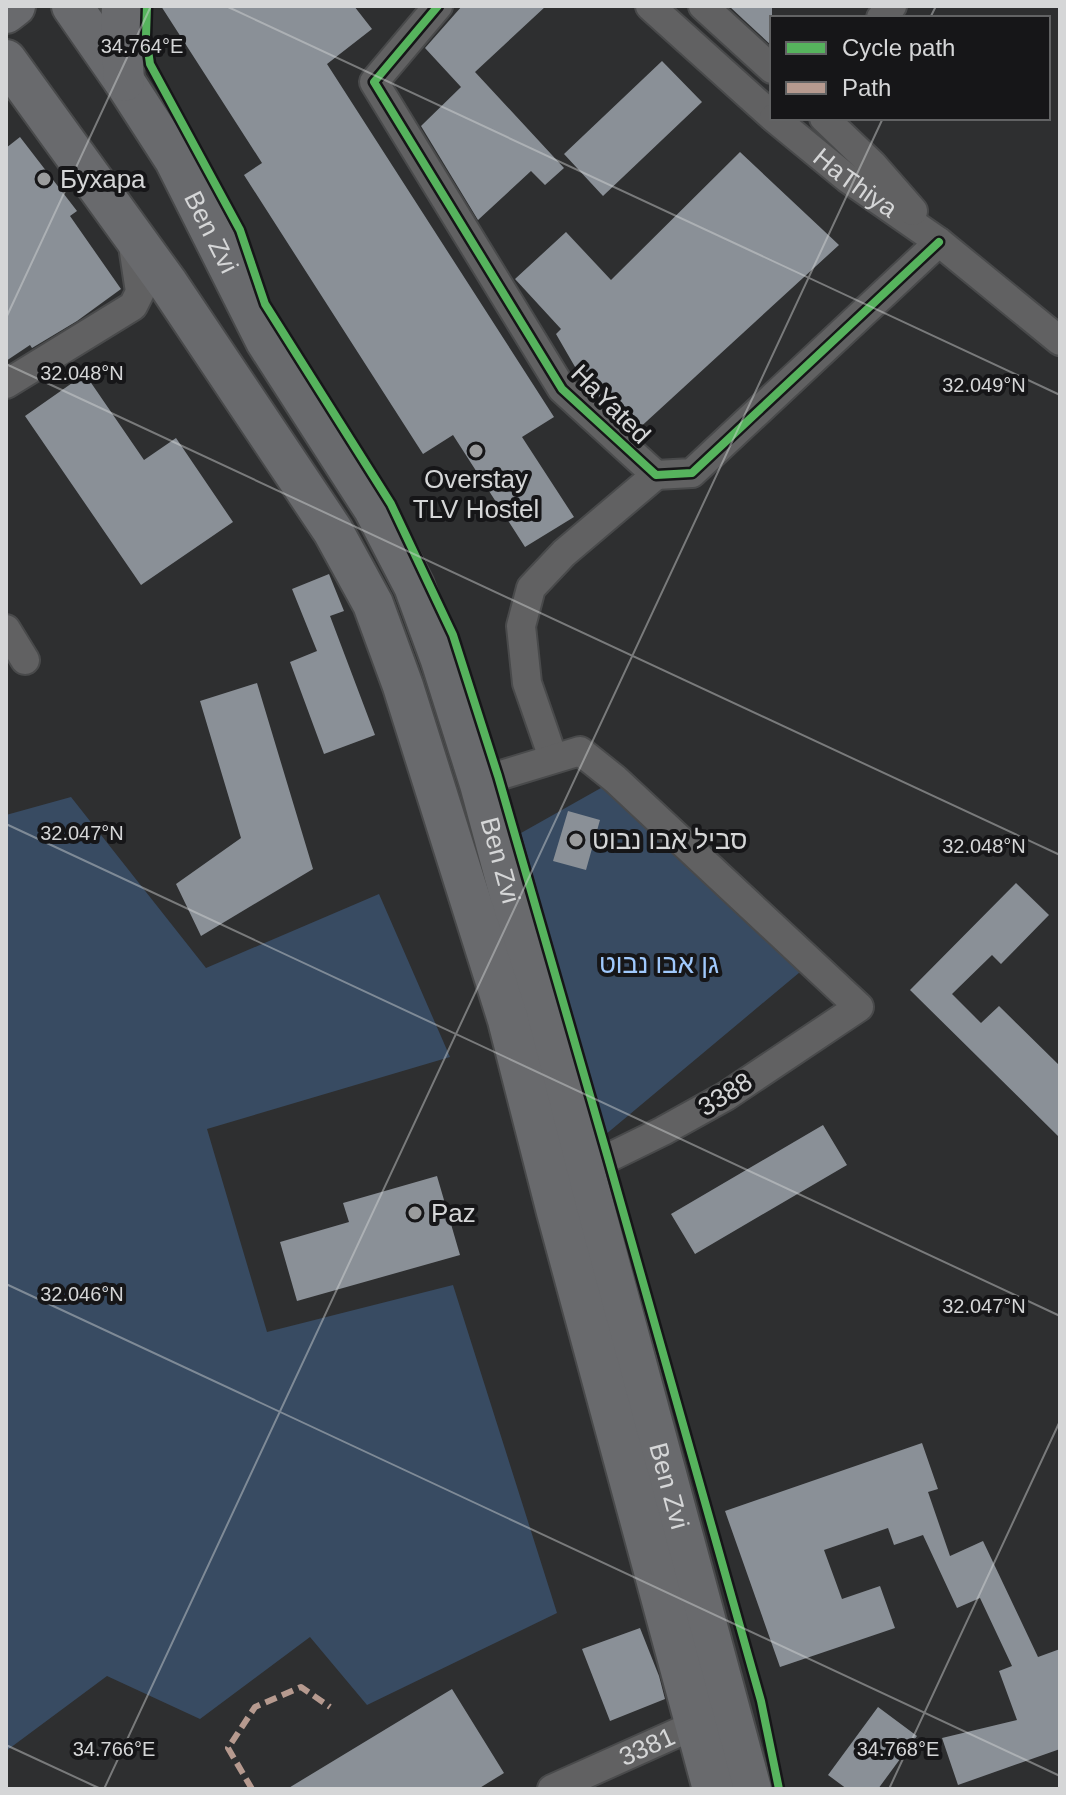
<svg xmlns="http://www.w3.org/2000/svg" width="1066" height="1795" font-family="Helvetica,'Noto Sans Hebrew',sans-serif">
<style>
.green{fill:#384b62}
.building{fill:#8a9097}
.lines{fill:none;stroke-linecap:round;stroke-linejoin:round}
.minor-casing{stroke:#494a4b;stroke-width:32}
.secondary-casing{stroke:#494a4b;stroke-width:44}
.minor{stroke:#616162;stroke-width:28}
.secondary{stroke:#696a6d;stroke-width:40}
.quiet{stroke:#b69a8f;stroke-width:6;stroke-dasharray:12 6;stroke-linecap:butt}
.cycleway-casing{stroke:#161618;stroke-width:13}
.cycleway{stroke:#56b35d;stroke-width:8}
.ticks{fill:none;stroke:#d5d6d7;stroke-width:2;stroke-opacity:0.45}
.poi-dot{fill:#9b9c9d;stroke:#161618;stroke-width:3}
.labels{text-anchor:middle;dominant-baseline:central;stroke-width:8;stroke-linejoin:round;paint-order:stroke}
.poi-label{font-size:26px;fill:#d5d6d7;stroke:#161618;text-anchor:start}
.street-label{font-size:26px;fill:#d5d6d7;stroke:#161618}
.park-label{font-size:26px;fill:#a0c9fc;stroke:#161618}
.ticks-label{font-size:20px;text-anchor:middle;fill:#d5d6d7;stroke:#161618;stroke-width:8;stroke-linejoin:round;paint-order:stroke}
</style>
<rect width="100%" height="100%" fill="#2e2f30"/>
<path class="green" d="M608,784L806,967L605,1135L521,833Z
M71,797L206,968L379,894L450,1057L207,1129L267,1332L453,1285L557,1613L367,1705L310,1637L200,1719L107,1676L6,1751V815Z"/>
<path class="building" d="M161,6H354L372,29L327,64L554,417L522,437L574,517L525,547L453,435L423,454L244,175L262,163Z
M462,6H546L475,72L564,168L545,185L531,171L478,220L421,126L461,87L425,48Z
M729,6H772V46L744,20Z
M662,61L702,102L603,196L564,154Z
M20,137L77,211L70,216L121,289L77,321L32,348L30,345L6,361V148Z
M740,152L839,245L635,432L582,379L556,334L561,329L515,279L566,232L611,280Z
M85,374L144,460L176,438L233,522L141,585L25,416Z
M329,574L344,611L330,616L375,735L324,754L290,662L317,651L292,589Z
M257,683L313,869L201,936L176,884L241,838L200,701Z
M568,811L600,820L586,870L553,861Z
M1016,883L1049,915L1001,964L992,955L952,994L981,1023L999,1006L1060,1066V1138L910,990Z
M823,1125L847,1165L695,1254L671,1214Z
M437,1176L460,1255L297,1301L280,1242L349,1222L343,1203Z
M922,1443L938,1489L928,1492L950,1556L983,1541L1038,1657L1060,1649V1749L958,1785L942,1738L1017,1720L999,1671L1012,1666L980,1598L957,1608L923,1535L894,1545L888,1528L824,1550L842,1599L880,1586L895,1628L780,1667L725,1511Z
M640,1628L659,1676L665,1699L610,1721L582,1649Z
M452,1689L504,1773L478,1789H287Z
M878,1707L917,1736L878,1789H847L828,1775Z"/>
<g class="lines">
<g class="minor-casing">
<g id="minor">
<path d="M438,6L374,82L562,389L656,475L692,473L939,242"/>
<path d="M650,6L772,116"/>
<path d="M703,6L772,69"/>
<path d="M881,18L892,6"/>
<path id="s1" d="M774,118L847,178L939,242L1060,341"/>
<path d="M824,118L872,164L913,211"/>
<path d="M6,384L133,306L140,292L132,239"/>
<path d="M6,629L25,660"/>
<path d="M553,758L527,683L521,626L531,588L564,553L656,475"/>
<path d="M480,784L498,776L580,751L615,779L859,1007L726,1096L663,1131L608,1158L583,1162"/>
<path id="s2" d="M552,1789L697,1724"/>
</g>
</g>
<g class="secondary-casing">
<g id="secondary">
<path id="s3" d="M72,6L124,81L175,160L266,341L374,509L414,586L441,660L480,784L751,1789"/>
<path d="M122,6L121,32L124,81"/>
<path d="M6,13L15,6"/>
<path d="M6,60L168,284L333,531L373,604L403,686L508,1020L557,1212L713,1789"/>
</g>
</g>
<use href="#minor" class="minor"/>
<use href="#secondary" class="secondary"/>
<path class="quiet" d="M252,1789L228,1748L255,1707L301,1687L330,1707"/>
<g class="cycleway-casing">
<path id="cycleway" d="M147,6L146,36L150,64L240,230L265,304L391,504L453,635L498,776L608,1158L761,1701L779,1789
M438,6L374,82L562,389L656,475L692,473L939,242"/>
</g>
<use href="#cycleway" class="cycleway"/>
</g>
<path class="ticks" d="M226,6L1060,395M930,18L936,6M6,318L151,6M6,364L1060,855M6,824L1060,1316M6,1284L1060,1776M6,1745L101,1789M104,1789L883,118M889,1789L1060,1421"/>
<g class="poi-dot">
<circle cx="44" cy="179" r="8"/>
<circle cx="476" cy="451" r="8"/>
<circle cx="576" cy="840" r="8"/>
<circle cx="415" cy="1213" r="8"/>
</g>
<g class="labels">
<g class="poi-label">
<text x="60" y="179">Бухара</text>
<text x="476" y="479" text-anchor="middle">Overstay<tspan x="476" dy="30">TLV Hostel</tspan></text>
<text x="592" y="840">סביל אבו נבוט</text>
<text x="431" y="1213">Paz</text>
</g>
<g class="street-label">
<text stroke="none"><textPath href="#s1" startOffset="104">HaThiya</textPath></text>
<text stroke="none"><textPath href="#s3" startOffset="266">Ben Zvi</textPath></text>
<text transform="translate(611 404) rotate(45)">HaYated</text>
<text stroke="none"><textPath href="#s3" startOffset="962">Ben Zvi</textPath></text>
<text transform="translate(725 1094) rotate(-32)">3388</text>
<text stroke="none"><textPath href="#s3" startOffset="1610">Ben Zvi</textPath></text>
<text stroke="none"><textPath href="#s2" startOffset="104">3381</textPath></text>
</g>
<g class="park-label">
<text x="659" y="964">גן אבו נבוט</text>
</g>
</g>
<g class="ticks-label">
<text x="142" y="53">34.764°E</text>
<text x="82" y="380">32.048°N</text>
<text x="984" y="392">32.049°N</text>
<text x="82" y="840">32.047°N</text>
<text x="984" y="853">32.048°N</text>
<text x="82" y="1301">32.046°N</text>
<text x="984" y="1313">32.047°N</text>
<text x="114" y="1756">34.766°E</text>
<text x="898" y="1756">34.768°E</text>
</g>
<rect width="1066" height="1795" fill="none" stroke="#d5d6d7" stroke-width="16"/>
<rect x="770" y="16" width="280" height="104" fill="#161618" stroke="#626364" stroke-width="2"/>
<rect x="786" y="42" width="40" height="12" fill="#56b35d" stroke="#626364" stroke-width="2"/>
<text x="842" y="56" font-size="24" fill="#d5d6d7">Cycle path</text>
<rect x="786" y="82" width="40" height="12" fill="#b69a8f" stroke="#626364" stroke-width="2"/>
<text x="842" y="96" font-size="24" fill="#d5d6d7">Path</text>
</svg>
